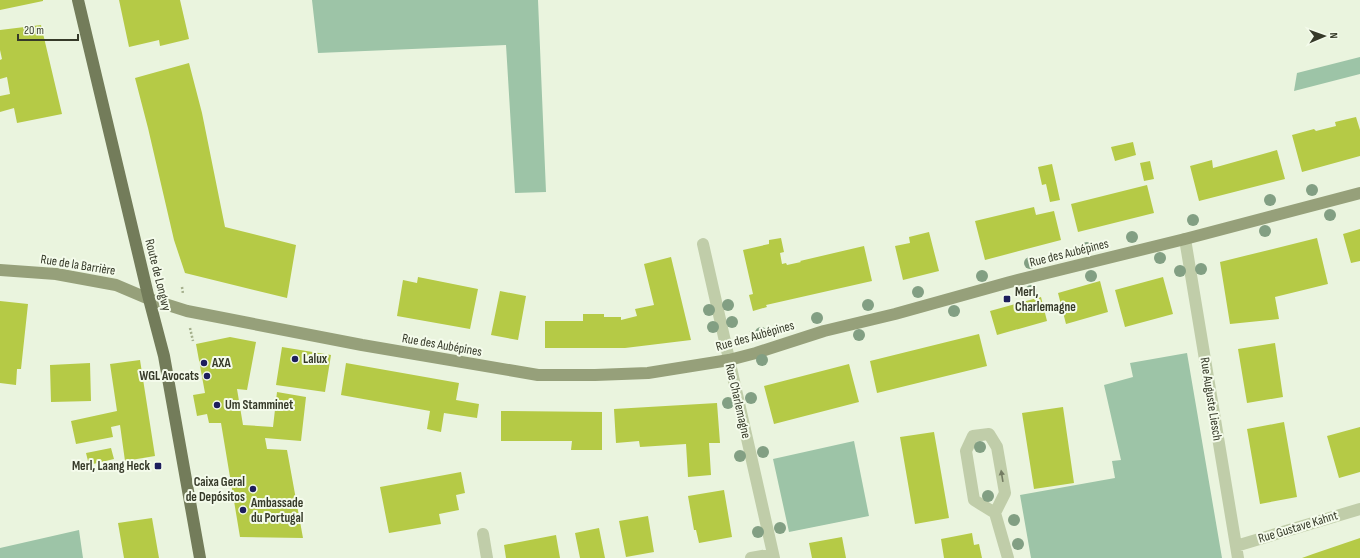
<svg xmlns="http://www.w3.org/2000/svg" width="1360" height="558" font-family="'Sofia Sans Condensed',sans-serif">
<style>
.green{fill:#9dc4a7}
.building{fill:#b5ca46}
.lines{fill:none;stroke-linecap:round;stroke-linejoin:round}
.path{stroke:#a5b08d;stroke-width:2.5;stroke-dasharray:2 2;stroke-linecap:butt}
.street{stroke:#c0cda9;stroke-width:12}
.secondary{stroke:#96a07a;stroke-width:12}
.primary{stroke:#737c5a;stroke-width:12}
.tree{fill:#829f83}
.oneway{fill:#747c63}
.poi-dot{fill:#1d1e5d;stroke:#f4fbeb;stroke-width:1.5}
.labels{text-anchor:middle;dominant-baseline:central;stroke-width:4;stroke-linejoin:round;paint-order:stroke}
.street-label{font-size:13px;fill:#363a29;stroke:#f4fbeb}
.poi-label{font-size:13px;font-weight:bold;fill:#363a29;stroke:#f4fbeb;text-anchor:start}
</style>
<rect width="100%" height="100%" fill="#eaf4de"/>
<path class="green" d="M312,0H538L546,192L515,193L506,45L318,53Z
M1360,57V74L1294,91L1297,73Z
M1187,353L1222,558H1031L1020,495L1115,478L1112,461L1121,460L1104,385L1133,377L1130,363Z
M854,441L869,516L789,532L773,459Z
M79,530L83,558H0V548Z"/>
<path class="building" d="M0,0H43V1L0,10Z
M119,0H180L189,39L160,46L159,40L129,47Z
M41,25L62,114L17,123L14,108L0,112V96L10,94L7,77L0,79V60L2,59L0,50V30Z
M189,63L202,113L225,227L296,245L287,298L185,273L174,240L148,128L135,78Z
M1356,117L1360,130V156L1302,172L1292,135L1314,129L1316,131L1336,126L1335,122Z
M1133,142L1136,155L1115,161L1111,147Z
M1277,150L1285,179L1199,201L1190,166L1212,160L1213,168Z
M1150,161L1154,179L1144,181L1140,163Z
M1052,164L1060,200L1050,202L1046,184L1042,185L1038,167Z
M1147,185L1154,213L1078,232L1071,204Z
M1034,207L1036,215L1054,211L1061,240L985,260L975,221Z
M1360,229V261L1351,263L1343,234Z
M929,232L939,271L903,280L895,246L910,243L909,237Z
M781,238L784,252L780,253L782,264L786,263L787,265L801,262L800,261L864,246L872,281L766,305L767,307L753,311L749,295L753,294L743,250L769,244V240Z
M1317,238L1328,284L1275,297L1279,319L1230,324L1220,262Z
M671,257L691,340L625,348H545V321H583V314H604V317H621V320L637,316L635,309L654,305L644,264Z
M418,277L478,289L470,329L397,316L403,280L417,283Z
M1163,277L1173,314L1125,327L1115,290Z
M1100,281L1108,312L1066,324L1058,293Z
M500,291L526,296L518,340L491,335Z
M1041,297L1047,321L997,335L990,311Z
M0,301L28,304L21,369H17L16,385L0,383Z
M979,334L987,366L877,393L870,361Z
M230,337L256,342L247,390L237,389L243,425L273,427L277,392L306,397L301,441L265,438L267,449L287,450L303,538L240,537L221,423H209L207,414L197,416L193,395L205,393L196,344Z
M1275,343L1283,397L1247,403L1238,349Z
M282,347L331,355L325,392L276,385Z
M140,360L155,456L125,461L120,425L111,427L113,437L76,444L71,421L117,411L110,364Z
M90,363L91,401L51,402L50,365Z
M346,363L459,383L456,400L479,404L477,418L444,413L441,432L427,429L430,411L341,395Z
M849,364L859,402L774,424L764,386Z
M717,403L720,443H709L711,475L688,477L686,444L640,447L639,441L616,443L614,409Z
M1063,407L1074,483L1034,489L1022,413Z
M501,411L602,412V450H571L572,441H501Z
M1284,422L1297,497L1260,504L1247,429Z
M1360,427V472L1339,478L1327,436Z
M934,432L949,518L915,524L900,437Z
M111,448L114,459L89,465L86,453Z
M461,472L465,493L456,495L459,510L439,514L441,524L389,533L380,487Z
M724,490L732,537L699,543L696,530H694L688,496Z
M648,516L654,552L626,557L619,521Z
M152,518L159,558H124L118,523Z
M599,528L605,558H580L575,533Z
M972,533L974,545L979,544L982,558H944L941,539Z
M556,535L560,558H506L504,545Z
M842,537L846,558H812L809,543Z
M1360,538V558H1302L1313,554Z"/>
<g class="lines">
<path class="path" d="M182,287L183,294
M190,328L193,341
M751,331L752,337"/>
<path class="street" d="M1185,239L1238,558
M703,244L774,558
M995,513L1005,493L997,447L989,434L973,436L966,451L974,500L995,513L1008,558
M483,534L487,558
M1236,546L1360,509
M751,558L773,554"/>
<path class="secondary" d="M0,270L56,274L116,285L149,299L187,311L362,345L538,375H595L648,373L729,360L756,353L824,331L895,314L1010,282L1185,239L1360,193"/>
<path class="primary" d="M78,0L149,299L164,356L200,558"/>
</g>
<g class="tree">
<circle cx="1312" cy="190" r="6"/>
<circle cx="1270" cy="200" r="6"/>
<circle cx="1330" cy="215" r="6"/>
<circle cx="1193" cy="220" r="6"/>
<circle cx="1265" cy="231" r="6"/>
<circle cx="1132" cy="237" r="6"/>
<circle cx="1087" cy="248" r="6"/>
<circle cx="1160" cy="258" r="6"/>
<circle cx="1030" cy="263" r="6"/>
<circle cx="1201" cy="269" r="6"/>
<circle cx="1180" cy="271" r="6"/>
<circle cx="982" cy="276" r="6"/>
<circle cx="1091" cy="276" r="6"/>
<circle cx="1031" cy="291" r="6"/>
<circle cx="918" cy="292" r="6"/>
<circle cx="728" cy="305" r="6"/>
<circle cx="868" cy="305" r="6"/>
<circle cx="709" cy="310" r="6"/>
<circle cx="954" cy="311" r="6"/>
<circle cx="817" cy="318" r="6"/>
<circle cx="732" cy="322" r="6"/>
<circle cx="713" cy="327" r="6"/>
<circle cx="761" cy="333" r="6"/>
<circle cx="859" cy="335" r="6"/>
<circle cx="762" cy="360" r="6"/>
<circle cx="751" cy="398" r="6"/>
<circle cx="728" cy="403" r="6"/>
<circle cx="980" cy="447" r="6"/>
<circle cx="763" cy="452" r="6"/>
<circle cx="740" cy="456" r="6"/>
<circle cx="988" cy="496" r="6"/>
<circle cx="1014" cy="520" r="6"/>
<circle cx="780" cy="528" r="6"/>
<circle cx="758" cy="532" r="6"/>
<circle cx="1018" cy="544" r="6"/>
</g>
<defs><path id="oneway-solid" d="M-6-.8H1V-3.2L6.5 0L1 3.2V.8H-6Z"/></defs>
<use class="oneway" href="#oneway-solid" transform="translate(1002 476) rotate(-99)"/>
<g class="poi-dot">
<rect x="1003" y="295" width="8" height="8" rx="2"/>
<circle cx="295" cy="359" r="4"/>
<circle cx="204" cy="363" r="4"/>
<circle cx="207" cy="376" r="4"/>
<circle cx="217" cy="405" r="4"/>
<rect x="154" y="462" width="8" height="8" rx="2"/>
<circle cx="253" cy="489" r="4"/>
<circle cx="243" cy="510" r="4"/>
</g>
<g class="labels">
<g class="street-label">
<text transform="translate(1069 253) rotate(-14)">Rue des Aubépines</text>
<text transform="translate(78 265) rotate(9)">Rue de la Barrière</text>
<text transform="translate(158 275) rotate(76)">Route de Longwy</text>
<text transform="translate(755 336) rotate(-16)">Rue des Aubépines</text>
<text transform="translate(442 345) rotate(10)">Rue des Aubépines</text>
<text transform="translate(1211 399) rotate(81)">Rue Auguste Liesch</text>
<text transform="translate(738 401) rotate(77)">Rue Charlemagne</text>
<text transform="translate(1298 527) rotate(-17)">Rue Gustave Kahnt</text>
</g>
<g class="poi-label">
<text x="1015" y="292">Merl,<tspan x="1015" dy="15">Charlemagne</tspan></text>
<text x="303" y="359">Lalux</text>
<text x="212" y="363">AXA</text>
<text x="199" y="376" text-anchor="end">WGL Avocats</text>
<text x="225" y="405">Um Stamminet</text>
<text x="150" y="466" text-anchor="end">Merl, Laang Heck</text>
<text x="245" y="482" text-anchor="end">Caixa Geral<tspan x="245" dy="15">de Depósitos</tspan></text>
<text x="251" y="503">Ambassade<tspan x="251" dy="15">du Portugal</tspan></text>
</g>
</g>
<g transform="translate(1324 36) rotate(88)" stroke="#f4fbeb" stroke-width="3" paint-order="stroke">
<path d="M0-3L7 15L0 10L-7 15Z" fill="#363a29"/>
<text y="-6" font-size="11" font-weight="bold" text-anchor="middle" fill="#363a29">N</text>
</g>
<path d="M18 34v6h60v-6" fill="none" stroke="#363a29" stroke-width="2"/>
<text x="24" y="34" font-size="12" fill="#363a29" stroke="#f4fbeb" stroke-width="3" paint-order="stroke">20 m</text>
</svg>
